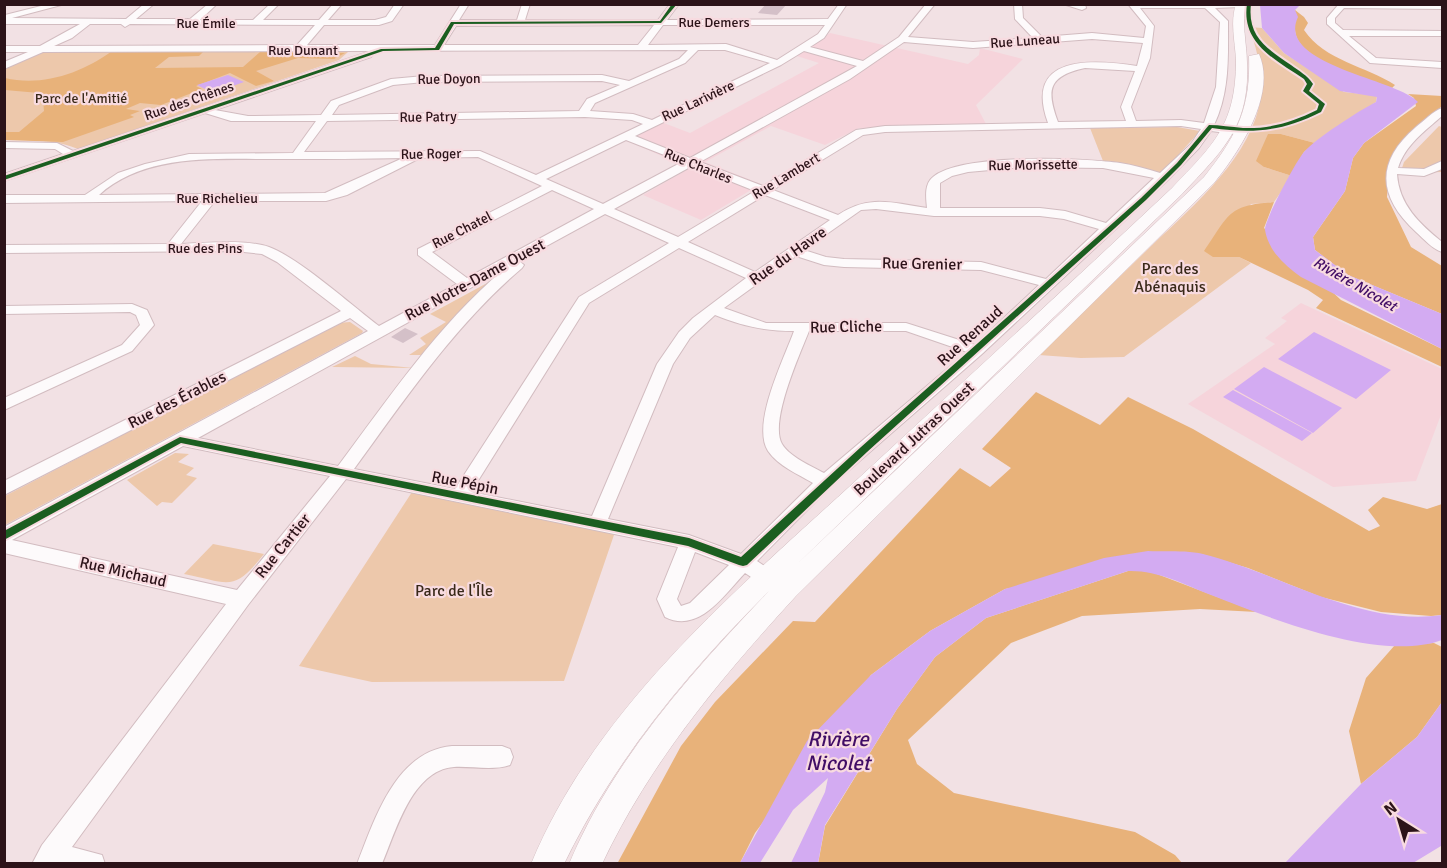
<svg xmlns="http://www.w3.org/2000/svg" width="1447" height="868" font-family="Signika,sans-serif">
<style>
.built{fill:#f6d4db}
.green{fill:#edc8ab}
.forest{fill:#e8b27a}
.water{fill:#d3abf2}
.building{fill:#d4c0c8}
.lines{fill:none;stroke-linecap:round;stroke-linejoin:round}
.minor-casing{stroke:#d2bcc0;stroke-width:2}
.major-casing{stroke:#d2bcc0;stroke-width:1}
.minor{fill:#fdfafb;fill-rule:evenodd}
.major{fill:#fdfafb;fill-rule:evenodd}
.cycleway-casing{stroke:#f8dbe0;stroke-width:4}
.cycleway{fill:#1b5e20;fill-rule:evenodd}
.labels{text-anchor:middle;dominant-baseline:central;stroke-width:4.5;stroke-linejoin:round;paint-order:stroke}
.far-street-label{font-size:14px;fill:#2c1319;stroke:#f8dbe0}
.far-park-label{font-size:14px;fill:#392919;stroke:#f8dbe0}
.far-water-label{font-size:15px;font-style:italic;fill:#410d66;stroke:#f8dbe0}
.street-label{font-size:16px;fill:#2c1319;stroke:#f8dbe0}
.park-label{font-size:16px;fill:#392919;stroke:#f8dbe0}
.near-water-label{font-size:21px;font-style:italic;fill:#410d66;stroke:#f8dbe0}
</style>
<rect width="100%" height="100%" fill="#f2e1e4"/>
<path class="built" d="M830,33L968,64L979,55L980,48L1023,59L976,105L986,124L859,128L825,145L771,126L705,162L761,184L701,220L643,195L690,168L625,140L664,123L690,133L819,63L797,56Z
M1301,303L1442,369V412L1416,481L1333,487L1188,404L1275,344L1265,338L1287,321L1281,318Z"/>
<path class="green" d="M1249,27L1262,28L1284,53L1344,92L1373,95L1377,96L1376,102L1315,143L1281,134L1264,167L1292,176L1274,202L1251,204L1214,257H1239L1251,263L1124,357L1081,358L1039,355C1074,321 1109,287 1144,253C1185,213 1245,165 1259,107C1265,81 1258,52 1249,27Z
M41,50L348,52L339,60L78,149C54,139 30,140 5,140V68Z
M1439,126L1442,127V172L1407,173L1402,168L1404,162Z
M1177,127L1200,131L1162,173L1103,161L1090,128Z
M489,282L421,355H409L426,344L420,338L446,322L430,314Z
M350,322L363,331L362,333L5,525V496L338,323Z
M355,356L371,364L414,368L332,367Z
M175,453L189,454L178,462L194,468L186,475L197,478L172,503L162,502L157,506L127,480Z
M412,492L615,532L564,681L372,682L299,666Z
M213,544L264,554C233,593 230,583 184,574Z"/>
<path class="forest" d="M1295,10L1304,17L1308,23L1304,30C1325,61 1366,66 1395,85L1392,88C1367,80 1315,65 1299,42C1293,33 1295,21 1295,10Z
M112,51L203,52L199,56L169,57L155,68L243,67L260,52L345,53L334,59L298,58L256,71L274,81L256,86L230,73L196,86L202,89L161,105L140,103L126,109L140,111L130,115L134,117L63,142L5,140L4,132H19L44,111L43,99L39,93L5,90V78C42,87 82,73 112,51Z
M1408,94L1442,96V106L1402,141L1390,159L1387,197L1411,247L1442,266V314L1348,275L1315,250L1313,237L1345,191L1353,158L1364,143L1416,106L1414,98Z
M1268,134H1281L1315,143L1304,152L1292,176L1264,167L1256,161Z
M1274,202L1264,228L1341,300L1442,349V367L1316,308L1323,300L1308,290L1239,257H1213L1204,251C1229,215 1227,205 1274,202Z
M1036,392L1100,425L1128,397L1193,429L1369,531L1380,526L1368,510L1383,497L1427,509L1442,504V615L1431,616L1381,612L1321,597L1248,568L1201,554L1005,589L930,631L871,675L755,833L740,863L617,864L681,746L715,702L793,621L815,622L960,468L990,487L1011,468L982,449Z
M1128,571H1149L1257,612L1200,609L1082,616L1011,643L908,740L917,764L954,793L1135,832L1175,855L1182,863L818,864L825,826L897,709L935,657L986,618Z
M1434,643L1442,647V702L1417,737L1361,784L1349,731L1366,678L1395,645Z"/>
<path class="water" d="M1260,5H1300L1295,10L1298,17C1275,65 1398,79 1418,102L1364,143L1353,158L1345,191L1313,237L1315,250L1348,275L1442,314V349L1301,277C1285,266 1268,250 1265,230C1264,221 1296,161 1304,152C1315,139 1360,110 1376,102L1377,97L1340,91L1284,53L1262,28Z
M228,75L244,82L213,93L197,85Z
M1314,332L1391,370L1356,399L1278,359Z
M1264,367L1342,408L1313,433L1234,389Z
M1233,390L1312,433L1302,441L1223,397Z
M1148,551C1165,552 1186,550 1203,554C1279,573 1361,627 1442,615V640C1380,663 1270,618 1211,595C1183,584 1157,570 1128,571L986,618L935,657L897,709L825,825L818,863H791L825,792L828,778L793,810L760,863H740L807,741L871,675L930,631L1005,589L1104,558Z
M1442,702L1441,846L1413,863H1285L1361,784L1417,737Z"/>
<path class="building" d="M766,4H787L777,15L758,13Z
M405,328L418,334L403,343L391,337Z"/>
<g class="lines">
<g class="minor-casing">
<path id="minor" d="M49,4H65L12,18L126,19L144,4H154L136,19H190L208,4H217L200,20H253L270,4H279L263,20H319L333,4H342L328,20H375L386,17L395,4H404L392,21L379,25H324L307,45H435L461,4H469L459,20H517L522,4H530L525,20H658L670,4H679L667,20L828,19L839,4H847L824,38L810,47L863,61L899,37L926,4H935L908,37L973,42L1033,38L1015,19L1014,4H1022L1023,18L1042,37L1092,33L1144,38L1146,26L1128,4H1245L1241,7L1215,8L1228,21C1228,56 1230,92 1214,125L1248,132L1243,135L1211,131L1199,148L1168,180L982,354L831,486L757,561L781,577L784,582L781,587C768,592 756,580 745,573C724,595 699,634 665,617L657,599L678,547L346,479L248,605L72,847L102,855L105,864H32L42,845L226,604L4,553V527L368,331L350,318L4,495V481L341,311L277,262L262,254L234,251L4,253V245L168,244L202,201L4,203V195H85L118,173L145,164L189,154L293,153L316,121H231L205,113L4,181V174L63,154L55,149L4,148V142L57,143L73,151L368,52L373,55L371,57L215,110L248,116L321,115L331,101L391,79L424,76L602,75L629,81L679,59L688,50L43,52L4,69V62L28,52H4V46H40L80,24H4L5,15ZM1140,8H1205L1220,22L1216,87L1204,123L1181,120L1136,121L1131,107L1150,58L1154,26ZM90,24H121L125,27L130,24L315,25L297,45L54,46L72,38ZM654,25L638,45H444L456,26ZM663,25H825L818,34L777,60L726,44L648,45ZM1092,39L1143,43L1137,66C1091,59 1023,55 1048,123L885,126L856,130L763,186L700,162L850,79L904,42L973,48ZM698,50H725L770,63L652,120L633,114L590,111L595,103L685,63ZM804,51L857,66L690,158L635,136L781,65ZM1085,68L1135,71L1121,107L1126,121L1058,122C1046,90 1048,76 1085,68ZM602,81L620,85L587,99L579,111L332,115L339,105L393,85L424,82ZM585,117L632,120L643,124L536,175L480,151L304,152L327,121ZM1181,126L1201,129L1191,144L1160,173C1147,169 1133,165 1120,163C1082,158 961,153 933,177C924,184 926,198 927,208C893,203 869,194 838,215L773,190L863,135L885,132ZM626,140L682,162L603,204L546,179ZM478,157L542,186L418,249V255L457,284L379,326C351,305 299,258 269,247C246,239 206,243 181,244L215,201H326L347,195L420,158ZM403,158L325,193L99,195C147,151 225,160 284,159C324,159 363,159 403,158ZM692,166L755,191L678,237L614,209ZM1023,167L1103,168L1154,178L1106,223L1065,211L1040,208H940V183L952,176L968,172ZM552,190L594,209L467,278L432,252ZM765,195L830,220L755,272L688,242ZM876,209L934,216H1040L1064,219L1099,229L1046,279L981,262L844,259L826,257L804,250L861,210ZM605,214L669,243L579,297L455,489L354,469C406,398 455,325 522,268L524,265L519,261ZM679,248L746,278L693,318L679,332L657,364L592,516L471,492L589,303ZM796,256L824,265L844,267L981,270L1039,285L975,345L906,323H766L724,308ZM503,270C438,325 389,398 338,466L198,438ZM715,315C742,326 765,331 794,331C784,359 751,424 768,451C778,466 798,474 813,483L741,554L689,535L608,519L673,364L690,338ZM809,331H906L967,352L824,473C811,466 790,457 782,444C769,422 800,354 809,331ZM183,446L330,476L237,590L12,540ZM695,552L729,565L690,603L681,606L677,599Z
M1063,4H1085L1086,8L1082,10Z
M1339,4L1442,5V9L1344,8L1335,18V23L1343,30L1442,31V36H1349L1376,58L1442,62V68L1370,63L1327,24V18Z
M1442,108V116C1425,131 1405,145 1398,168L1424,169L1442,161V169L1424,176L1397,174C1399,205 1420,224 1442,242V252C1432,249 1424,239 1416,232C1378,197 1375,162 1416,127C1424,121 1433,111 1442,108Z
M132,304L147,310L154,325L132,351L4,410V398L122,345L140,325L136,315L130,312L4,314V306Z
M452,746H502L510,749L513,757L510,765C493,771 472,766 454,767C412,770 396,831 382,864H357C375,818 396,751 452,746Z"/>
</g>
<g class="major-casing">
<path id="major" d="M1236,4H1246C1241,23 1247,44 1247,63C1250,127 1222,151 1182,194L795,566L1204,177C1236,137 1251,109 1249,56L1259,54C1277,95 1239,152 1214,183L796,596C721,678 650,762 602,864H569C613,759 692,672 769,591C687,673 615,759 564,864H531C597,705 738,589 861,476C965,380 1069,285 1172,188C1214,144 1236,125 1236,60C1235,41 1230,22 1236,4Z"/>
</g>
<use href="#minor" class="minor"/>
<use href="#major" class="major"/>
<g class="cycleway-casing">
<path id="cycleway" d="M672,4H677L661,23L454,24L439,50L383,51L4,180V176L381,49L435,48L451,22L660,21Z
M1247,4H1251C1247,36 1267,49 1291,65C1299,71 1307,75 1313,84L1309,91L1325,104L1321,112C1283,131 1254,134 1212,128L1181,165L1146,200L867,452L747,565L743,566L739,565L688,546L181,443L4,540V531L180,437L689,538L741,557L861,447L1141,198L1177,163L1209,125C1220,125 1231,127 1243,128C1270,129 1293,122 1317,110L1319,104L1303,91L1307,84L1304,79C1276,60 1241,44 1247,4Z"/>
</g>
<use href="#cycleway" class="cycleway"/>
</g>
<g class="labels">
<g class="far-street-label">
<text x="714" y="22">Rue Demers</text>
<text x="206" y="23">Rue Émile</text>
<text transform="translate(1025 41) rotate(-4)">Rue Luneau</text>
<text x="303" y="50">Rue Dunant</text>
<text transform="translate(449 79) rotate(-1)">Rue Doyon</text>
<text transform="translate(189 101) rotate(-19)">Rue des Chênes</text>
<text transform="translate(698 101) rotate(-25)">Rue Larivière</text>
<text transform="translate(428 117) rotate(-1)">Rue Patry</text>
<text transform="translate(431 154) rotate(-1)">Rue Roger</text>
<text transform="translate(1033 165) rotate(-1)">Rue Morissette</text>
<text transform="translate(698 166) rotate(22)">Rue Charles</text>
<text transform="translate(786 176) rotate(-31)">Rue Lambert</text>
<text x="217" y="198">Rue Richelieu</text>
<text transform="translate(462 230) rotate(-27)">Rue Chatel</text>
<text x="205" y="248">Rue des Pins</text>
</g>
<g class="far-park-label">
<text x="81" y="98">Parc de l'Amitié</text>
</g>
<g class="far-water-label">
<text transform="translate(1355 284) rotate(30)">Rivière Nicolet</text>
</g>
<g class="street-label">
<text transform="translate(788 256) rotate(-35)">Rue du Havre</text>
<text transform="translate(922 264) rotate(1)">Rue Grenier</text>
<text transform="translate(475 280) rotate(-28)">Rue Notre-Dame Ouest</text>
<text transform="translate(846 327) rotate(-1)">Rue Cliche</text>
<text transform="translate(970 336) rotate(-42)">Rue Renaud</text>
<text transform="translate(177 400) rotate(-27)">Rue des Érables</text>
<text transform="translate(914 439) rotate(-43)">Boulevard Jutras Ouest</text>
<text transform="translate(465 483) rotate(11)">Rue Pépin</text>
<text transform="translate(283 546) rotate(-51)">Rue Cartier</text>
<text transform="translate(123 572) rotate(13)">Rue Michaud</text>
</g>
<g class="park-label">
<text x="1170" y="269">Parc des<tspan x="1170" dy="18">Abénaquis</tspan></text>
<text x="454" y="591">Parc de l'Île</text>
</g>
<g class="near-water-label">
<text x="838" y="739">Rivière<tspan x="838" dy="24">Nicolet</tspan></text>
</g>
</g>
<rect width="1447" height="868" fill="none" stroke="#2c1319" stroke-width="12"/>
<g transform="translate(1399 820) rotate(323)" stroke="#f8dbe0" stroke-width="4.5" paint-order="stroke">
<path d="M0-4.5L10 22L0 15L-10 22Z" fill="#2c1319"/>
<text y="-9" font-size="16" font-weight="bold" text-anchor="middle" fill="#2c1319">N</text>
</g>
</svg>
